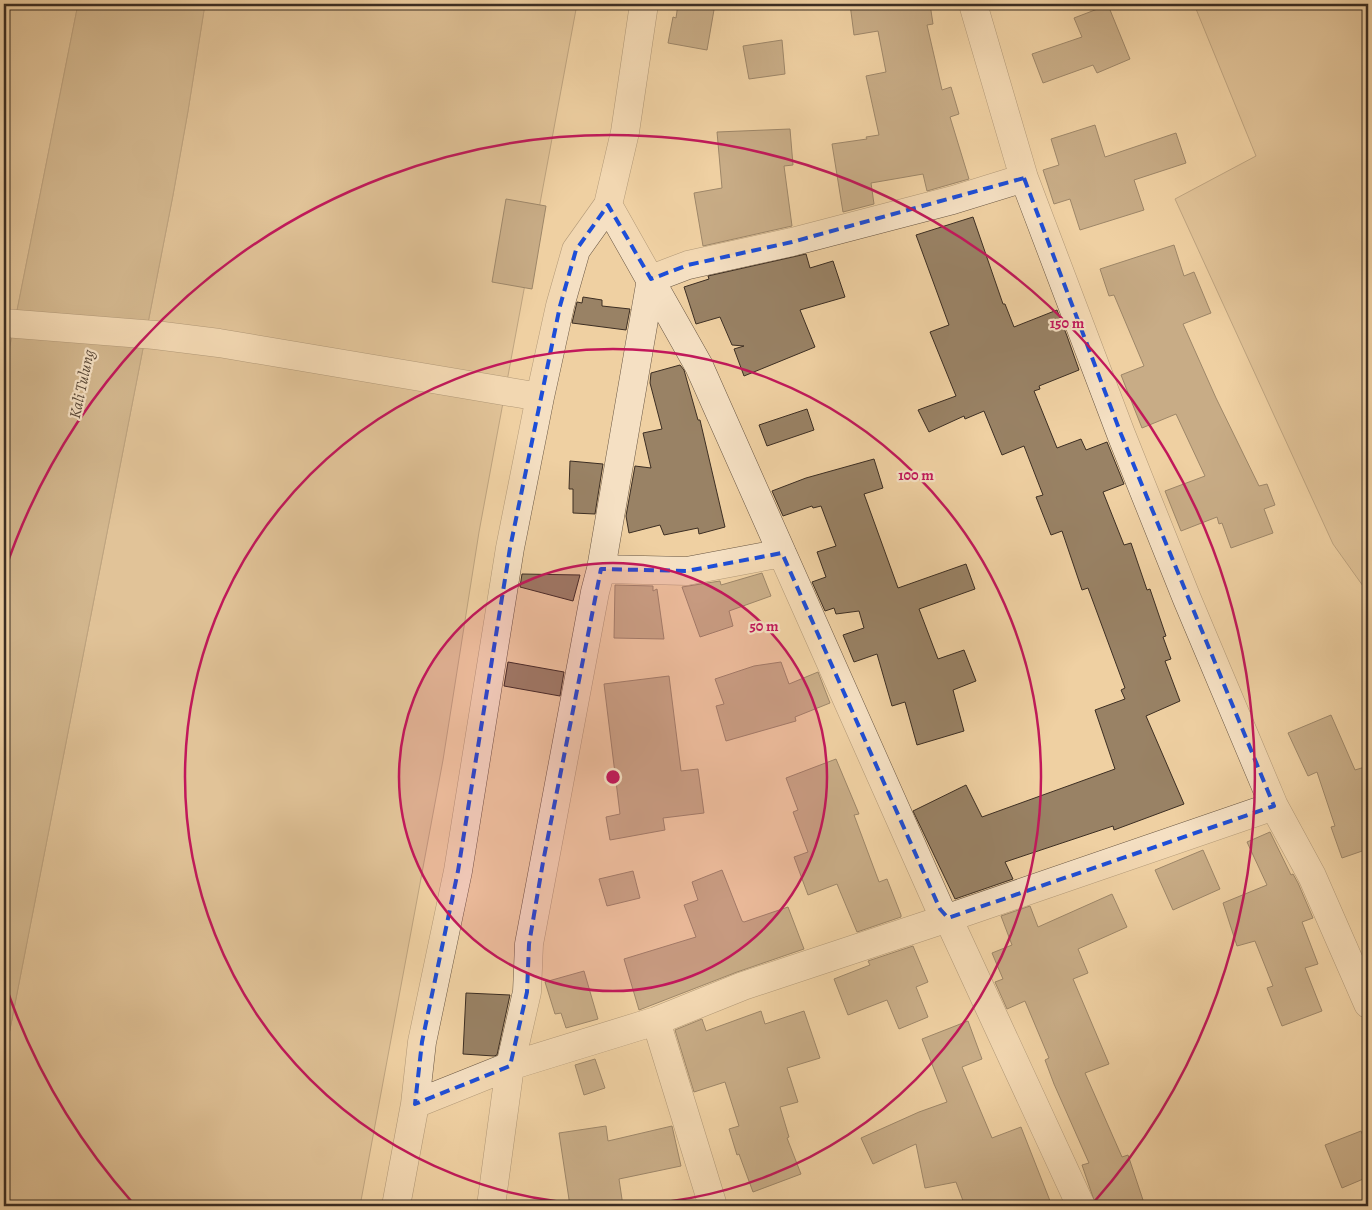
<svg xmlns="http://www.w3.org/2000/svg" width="1372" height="1210" font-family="Alegreya,serif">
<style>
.green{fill:#d1b48c;stroke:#867158}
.water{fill:#b29977;stroke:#836e55}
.building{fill:#998265;stroke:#3c2e23}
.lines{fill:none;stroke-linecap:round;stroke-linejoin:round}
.minor-casing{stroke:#695643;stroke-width:29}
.minor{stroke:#f5e0c3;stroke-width:28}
.marked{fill:none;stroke:#1d4ed8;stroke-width:4;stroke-dasharray:10 6;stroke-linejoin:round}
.ring{fill:none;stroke:#c2185b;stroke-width:2.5}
.labels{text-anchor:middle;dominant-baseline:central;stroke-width:4.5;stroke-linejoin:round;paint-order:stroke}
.water-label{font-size:16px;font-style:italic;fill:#5a4938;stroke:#f5e0c3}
.centre{fill:#c2185b;stroke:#f5e0c3;stroke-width:2.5}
.ring-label{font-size:15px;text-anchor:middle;font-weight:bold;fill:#c2185b;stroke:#f5e0c3;stroke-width:4.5;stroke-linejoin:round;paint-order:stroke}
</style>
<rect width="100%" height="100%" fill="#efd0a2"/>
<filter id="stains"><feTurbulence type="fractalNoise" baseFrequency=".004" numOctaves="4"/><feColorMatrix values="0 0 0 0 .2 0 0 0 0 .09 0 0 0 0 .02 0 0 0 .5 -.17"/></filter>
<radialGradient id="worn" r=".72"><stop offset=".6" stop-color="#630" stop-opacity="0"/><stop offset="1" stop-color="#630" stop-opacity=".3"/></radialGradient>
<path class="green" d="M4,4H78L4,376Z
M205,4H577L479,532L443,760L360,1206H4V1060L173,195L188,111Z
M1194,4H1368V593L1333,544L1175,199L1256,156Z"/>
<path class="water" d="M78,4H205L188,111L173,195L4,1060V376Z"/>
<path class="building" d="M678,4H715L707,50L668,43L673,17L676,18Z
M850,4H930L933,24L927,25L942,90L951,87L959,114L950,117L969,179L927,191L923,174L871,183L874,204L843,212L832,144L867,139L866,137L879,135L866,76L886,72L878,31L854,35Z
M1108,5L1130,59L1097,73L1093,65L1043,83L1032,54L1082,37L1074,18Z
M782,40L785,74L749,79L743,46Z
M1095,125L1105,157L1176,133L1186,163L1134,180L1144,210L1080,230L1070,199L1054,204L1043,170L1059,165L1051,139Z
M790,129L793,165L784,166L792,226L703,246L694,193L722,188L717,132Z
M506,199L546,206L532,289L492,282Z
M973,217L1003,304H1005L1014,327L1057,310L1067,336L1079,370L1039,386L1040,389L1034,391L1057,448L1081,439L1086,450L1107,442L1124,484L1103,492L1124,545L1131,543L1147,590L1150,589L1166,636L1163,637L1171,659L1165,661L1180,701L1146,716L1184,804L1114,830L1113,826L1005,862L1013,879L955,899L913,811L966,785L982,817L1115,769L1095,710L1125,699L1121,690L1125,688L1088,588L1082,590L1062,531L1051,535L1036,497L1043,495L1024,446L1002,455L984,411L965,419L964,416L929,432L918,410L956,396L930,332L949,325L916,235Z
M1174,245L1184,276L1194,272L1211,313L1183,324L1216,398L1259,486L1267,484L1275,505L1264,509L1273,533L1231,548L1222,523L1219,524L1217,517L1181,531L1165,491L1205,476L1176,414L1142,428L1121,375L1144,366L1114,295L1109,296L1100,269Z
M806,254L810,268L833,261L845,297L800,310L815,347L744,376L734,349L744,346L732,345L720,317L696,324L684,287L709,279L708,276Z
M583,297L602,300V306L630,309L626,330L572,323L577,302L582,303Z
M680,365L684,370L698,420H700L725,527L699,534L698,528L664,535L660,525L629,533L626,516L635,466L651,468L643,433L662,429L650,383L651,373Z
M807,409L814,430L767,446L759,425Z
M874,459L883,488L864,494L898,588L966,564L975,589L919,609L938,659L964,650L976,681L953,690L964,731L917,745L905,702L892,706L877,654L854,662L843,635L864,628L859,611L836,614L834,608L825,611L812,582L826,577L817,552L836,546L821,506L813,508L812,506L783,516L772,491L806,478Z
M570,461L603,464L595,514L573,513V489H569Z
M762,573L771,596L729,611L733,626L700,637L682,587L720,581L721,585Z
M522,574L580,575L573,601L520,587Z
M615,585L653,586V591L657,589L664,639L614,638Z
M508,662L564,672L560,696L504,686Z
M781,662L789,684L818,672L830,703L795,717L796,721L726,741L716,706L724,704L715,679L754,666Z
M669,676L681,771L698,769L704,813L663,818L665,830L610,840L606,817L620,814L604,684Z
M1331,715L1355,770L1368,766V849L1342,858L1331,827L1335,826L1317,772L1308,776L1288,733Z
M836,759L859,814L854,815L879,882L887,879L901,915V917L857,932L837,884L808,895L794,857L808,852L793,812L798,810L786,778Z
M1270,832L1291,875L1293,874L1298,883L1313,918L1302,922L1318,964L1305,968L1322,1011L1282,1026L1267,988L1273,986L1255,941L1237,946L1223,903L1267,885L1247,842Z
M1203,850L1220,889L1173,910L1155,870Z
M722,870L742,921L744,922L788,907L804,949L737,972L639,1010L624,959L696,937L684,905L698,900L692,882Z
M633,871L640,898L607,906L599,879Z
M1112,894L1127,927L1078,949L1088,973L1073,979L1109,1064L1085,1073L1122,1157L1128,1155L1145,1206H1096L1082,1165L1089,1163L1054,1084L1045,1060L1049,1058L1025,1001L1007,1009L995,982L1003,979L992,953L1012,945L1001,916L1030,906L1038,927Z
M913,946L928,982L916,987L928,1017L899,1029L887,1000L848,1015L834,979L870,965L868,961Z
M584,971L598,1019L566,1028L561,1013L555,1014L545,982Z
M466,993L510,995L497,1055L494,1056L463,1054Z
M761,1011L765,1024L804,1011L820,1058L787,1068L798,1102L780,1107L789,1137L787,1138L801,1174L753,1192L739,1154L737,1155L729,1129L739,1126L725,1082L694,1092L675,1030L702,1019L706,1031Z
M968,1021L982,1059L962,1067L992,1138L1021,1127L1052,1206H965L956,1182L925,1188L916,1144L873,1164L861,1138L919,1112L947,1102L922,1039Z
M595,1059L605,1088L584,1095L575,1065Z
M606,1126L608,1141L672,1126L681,1166L619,1179L623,1206H570L559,1133Z
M1361,1131L1368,1148V1177L1342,1188L1325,1145Z"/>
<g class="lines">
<g class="minor-casing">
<path id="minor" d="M973,4L1024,178L1121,434L1187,599L1274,806L1312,876L1368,1004
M608,205L699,366L940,909L948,918L1081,1206
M651,279L688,265L792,242L953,200L1024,178
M4,323L155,335L219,343L540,397
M601,569L687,571L782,553
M656,1021L713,1206
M415,1104L510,1066L656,1021L743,986L948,918L1274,806
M396,1206L415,1104L422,1042L458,871L510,548L540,397L560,306L576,250L608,205L625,132L644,4
M491,1206L510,1066L527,992L529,944L595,592L601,569L651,279"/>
</g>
<use href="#minor" class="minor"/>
</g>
<path d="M0 0H1372V1210H0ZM1024,178L1121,434L1274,806L948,918L940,909L782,553L687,571L601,569L543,862L529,944L527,992L510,1066L415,1104L422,1042L458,871L510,548L560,306L576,250L608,205L651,279L688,265L792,242Z" fill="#efd0a2" fill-opacity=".55" fill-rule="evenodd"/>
<path class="marked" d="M1024,178L1121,434L1274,806L948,918L940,909L782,553L687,571L601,569L543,862L529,944L527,992L510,1066L415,1104L422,1042L458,871L510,548L560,306L576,250L608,205L651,279L688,265L792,242Z"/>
<circle cx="613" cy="777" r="214" fill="#c2185b" fill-opacity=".12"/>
<g class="ring">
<circle cx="613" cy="777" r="214"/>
<circle cx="613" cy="777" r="428"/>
<path d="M132 1202A642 642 0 0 1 4 981M4 573A642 642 0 1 1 1094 1202"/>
</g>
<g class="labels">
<g class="water-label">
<text transform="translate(82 384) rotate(-78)">Kali Tulung</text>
</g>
</g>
<circle cx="613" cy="777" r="8" class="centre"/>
<g class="ring-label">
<text x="1067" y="328">150 m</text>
<text x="916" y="480">100 m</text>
<text x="764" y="631">50 m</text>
</g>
<rect width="1372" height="1210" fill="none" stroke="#efd0a2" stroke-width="20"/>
<rect x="5" y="5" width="1362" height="1200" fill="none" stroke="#3c2e23" stroke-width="2.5"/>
<rect x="10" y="10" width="1352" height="1190" fill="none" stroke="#3c2e23"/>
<rect width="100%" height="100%" filter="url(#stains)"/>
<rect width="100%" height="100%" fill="url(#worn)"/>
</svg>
